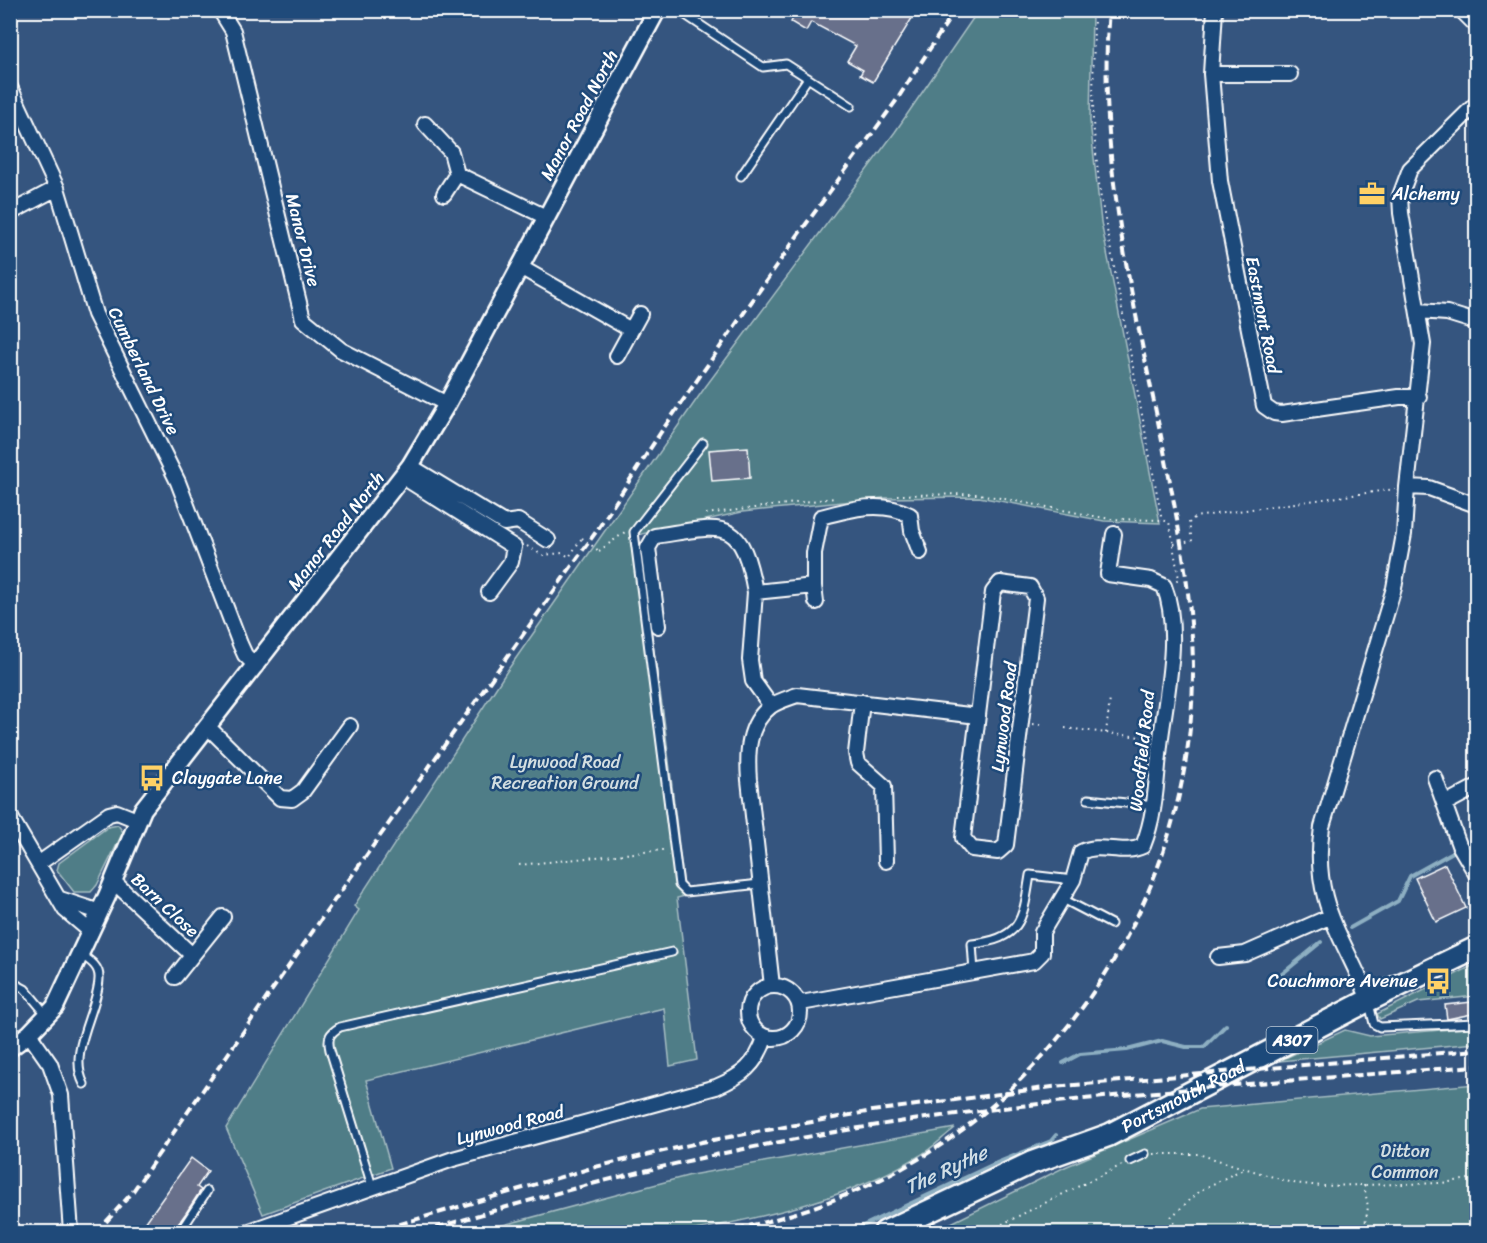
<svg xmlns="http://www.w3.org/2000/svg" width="1487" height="1243" font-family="Sriracha,sans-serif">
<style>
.green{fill:#4f7d87;stroke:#a7bec3;stroke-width:1.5}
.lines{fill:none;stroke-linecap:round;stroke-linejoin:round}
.stream{stroke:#8dafc2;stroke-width:4}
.building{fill:#686f8b;stroke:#fff;stroke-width:1.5}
.service-casing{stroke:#fff;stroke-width:11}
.minor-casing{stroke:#fff;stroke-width:18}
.tertiary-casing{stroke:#fff;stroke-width:21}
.primary-casing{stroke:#fff;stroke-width:26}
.path{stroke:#fff;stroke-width:2;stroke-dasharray:1.5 4.5;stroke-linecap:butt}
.service{stroke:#1f4a7a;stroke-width:7}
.minor{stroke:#1f4a7a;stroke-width:14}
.tertiary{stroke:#1f4a7a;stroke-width:16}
.primary{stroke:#1f4a7a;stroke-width:21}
.rail{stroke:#fff;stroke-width:4;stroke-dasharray:9 4.5;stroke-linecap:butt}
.path-bridge{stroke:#fff;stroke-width:2;stroke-dasharray:1.5 4.5;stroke-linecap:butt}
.labels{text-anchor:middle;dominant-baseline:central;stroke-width:5;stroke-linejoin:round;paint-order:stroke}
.shield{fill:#1f4a7a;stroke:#bcc9d7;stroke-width:1.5}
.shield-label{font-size:16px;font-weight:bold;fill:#fff}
.street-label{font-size:18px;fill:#fff;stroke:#1f4a7a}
.poi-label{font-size:18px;fill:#fff;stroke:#1f4a7a;text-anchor:start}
.park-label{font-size:18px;fill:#d3dee1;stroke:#1f4a7a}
.water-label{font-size:20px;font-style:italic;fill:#d0dee6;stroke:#1f4a7a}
</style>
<rect width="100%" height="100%" fill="#35557f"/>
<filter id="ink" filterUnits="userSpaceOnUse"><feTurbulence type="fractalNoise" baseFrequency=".0167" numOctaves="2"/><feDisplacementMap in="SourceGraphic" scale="12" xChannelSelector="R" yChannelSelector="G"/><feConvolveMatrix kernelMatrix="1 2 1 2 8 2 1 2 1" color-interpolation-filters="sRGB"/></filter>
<g filter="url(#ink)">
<path class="green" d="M978,11H1092L1090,121L1101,222L1160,523L1104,521L979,497L883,498L742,512L637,535L664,719L685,896L677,898L697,1060L670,1066L664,1008L366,1080L391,1168L263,1214L226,1128L359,910L354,906L507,671L604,532L706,386L895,132Z
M118,825L123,832L97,885L91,892H74L57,870L59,863L108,827Z
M1476,964V996L1418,1002L1380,1019L1377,1014Z
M1476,1027V1043L1279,1061L1345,1030L1370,1036Z
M1476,1084V1232H933L1065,1167L1200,1109Z
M955,1128C943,1137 932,1149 919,1156C850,1198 763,1218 684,1232H477L691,1175Z"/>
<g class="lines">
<path class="stream" d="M1466,846L1476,840
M1350,928L1398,901L1410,876L1453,852
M1277,978L1321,942
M1063,1063L1080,1054L1127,1050L1162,1041L1186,1047H1204L1226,1025
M850,1232L994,1164L1051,1141L1056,1135"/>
</g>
<path class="building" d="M791,10H917L873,82L860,75L863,70L847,61L856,46L811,22L806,31L791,22L796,13Z
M748,447L750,478L712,481L709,450Z
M1445,864L1466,908L1436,922L1415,878Z
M1472,1002L1476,1006L1472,1014L1447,1019L1445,1005Z
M191,1158L208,1171L197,1187L201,1190L186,1213L173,1231L163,1225L157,1233H138Z"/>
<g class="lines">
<g class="service-casing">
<path id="service" d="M678,10L763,67L786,64L851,106
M741,176L808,78
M703,443L634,532L679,885L686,892L760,884
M1088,799L1155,806
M1061,898L1111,924
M80,954C89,960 100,966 99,979C98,1010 67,1052 84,1084
M974,972L972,944C1022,939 1023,919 1030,875L1073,880
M10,981L25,989L46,1014
M1369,1003L1374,1024L1380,1027L1476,1023
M1130,1161L1145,1154
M372,1186L330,1050C327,1037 330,1033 340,1027L672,952
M180,1232L207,1191"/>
</g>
<g class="minor-casing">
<path id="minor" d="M220,10L233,31L303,319L341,350L447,404
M1215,10L1211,74L1220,181L1264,406L1274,413L1282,414L1399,397H1419
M1461,10L1476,25
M1211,74H1290
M10,87L57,188L95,314L178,482L240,644L245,655L256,666
M425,124L451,152L457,174L444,194
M457,174L546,217
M10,213L57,188
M520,267L631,330
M1419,311L1447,313L1476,322
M617,356L640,314
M410,466L504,523L518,521L548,540
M403,477L514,547L511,562L489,592
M1407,487L1423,344L1401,213L1400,196L1410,169L1476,104
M1000,583L1030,587L1036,598L1006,845L998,852L972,849L963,838L993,592Z
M814,586L816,602
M658,626L648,548L655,536C723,526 741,514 755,592
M862,702L856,753L858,763L884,786L886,861
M771,706L753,681L750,660L755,592L814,586V553L821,517C850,509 882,500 910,515L912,531L920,552
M207,726L280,798L292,799L303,791L350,726
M1435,778L1459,845L1476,874
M1446,803L1476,787
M10,816L65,910L91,932
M38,864L109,814L117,812L137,820
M113,881L192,955
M60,899L100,912
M1218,957L1245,954L1329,917
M175,977L223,917
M748 1012a26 26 0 1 1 52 0a26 26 0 1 1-52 0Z
M772,986L749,780C747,754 747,724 771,706C778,701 789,698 797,695L978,716
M1369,1000C1343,935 1311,902 1322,827L1394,588L1404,534L1407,487L1429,488L1476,505
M801,1003L1034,961L1042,953V932L1073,880L1081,852C1100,842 1123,856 1143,846C1157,811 1156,775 1161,737C1167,692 1181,629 1164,586L1151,580L1108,574L1114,534
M29,1034L50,1064L61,1095L71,1232
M247,1232L453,1159L716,1087C742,1076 756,1065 765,1038"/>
</g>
<g class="tertiary-casing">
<path id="tertiary" d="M10,1048L29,1034L55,1007L107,896L143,809L410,466L447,404L657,10"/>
</g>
<g class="primary-casing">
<g id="primary">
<path id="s1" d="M885,1232L1031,1163L1109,1135L1369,1000L1476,948"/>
</g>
</g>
<path class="path" d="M1094,10L1093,122L1100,193L1162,520
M897,495L979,494L1110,519L1162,520L1169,522L1174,544
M706,514L835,498
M1192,541L1189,523L1195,517L1395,489
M1173,545L1179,579L1175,581
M527,546L542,555L563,553L569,557L582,538
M599,551L625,532
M1033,724L1042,725
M1065,728L1149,738
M1106,733L1110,699
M519,865L663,850
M1154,1154H1198L1293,1183L1322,1186L1442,1183L1476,1178
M1364,1185L1368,1207L1364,1232
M1171,1217L1201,1190L1245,1168
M986,1232L1122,1165
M1165,1232L1174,1222"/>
<use href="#service" class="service"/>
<use href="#minor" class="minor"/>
<use href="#tertiary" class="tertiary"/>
<use href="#primary" class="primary"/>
<path class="rail" d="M97,1232L131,1194L331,905L598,529L661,432L798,235L896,101L955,10
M373,1232L595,1167L702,1142L872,1111L1052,1087L1476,1050
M423,1232C570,1186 719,1150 872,1126C1072,1095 1275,1082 1476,1066
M723,1232C867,1201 975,1143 1068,1026C1150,924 1194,796 1193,665C1192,597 1179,528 1166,461C1137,314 1096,162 1109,10"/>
<path class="path-bridge" d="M582,538L599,551
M1174,544L1192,541"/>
</g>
</g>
<defs>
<g id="office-bare" transform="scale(2.07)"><path d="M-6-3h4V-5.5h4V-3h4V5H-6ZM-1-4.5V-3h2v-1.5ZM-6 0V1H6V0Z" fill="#ffd166" stroke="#1f4a7a" stroke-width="2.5" paint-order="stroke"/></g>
<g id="bus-bare" transform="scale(2.07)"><path d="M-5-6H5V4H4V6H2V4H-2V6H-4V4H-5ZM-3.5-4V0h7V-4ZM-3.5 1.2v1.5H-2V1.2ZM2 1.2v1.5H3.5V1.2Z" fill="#ffd166" stroke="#1f4a7a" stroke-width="2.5" paint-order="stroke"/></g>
</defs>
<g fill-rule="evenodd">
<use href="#office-bare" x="1372" y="194"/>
<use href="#bus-bare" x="152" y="778"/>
<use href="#bus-bare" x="1438" y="981"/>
</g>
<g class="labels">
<rect class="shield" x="1266.5" y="1027" width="51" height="26" rx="4.5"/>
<g class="shield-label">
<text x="1292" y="1040">A307</text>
</g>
<g class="street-label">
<text transform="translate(579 115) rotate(-62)">Manor Road North</text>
<text transform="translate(303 240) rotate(76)">Manor Drive</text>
<text transform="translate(1263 315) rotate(79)">Eastmont Road</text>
<text transform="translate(144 371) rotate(64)">Cumberland Drive</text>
<text transform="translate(336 531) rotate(-52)">Manor Road North</text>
<text transform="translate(1004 717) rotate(-83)">Lynwood Road</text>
<text transform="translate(1142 751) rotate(-84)">Woodfield Road</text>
<text transform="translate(165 905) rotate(43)">Barn Close</text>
<text stroke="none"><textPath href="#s1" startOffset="328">Portsmouth Road</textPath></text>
<text transform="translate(510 1125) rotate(-15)">Lynwood Road</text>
</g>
<g class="poi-label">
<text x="1392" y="194">Alchemy</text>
<text x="172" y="778">Claygate Lane</text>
<text x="1418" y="981" text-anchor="end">Couchmore Avenue</text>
</g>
<g class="park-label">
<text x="565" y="762">Lynwood Road<tspan x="565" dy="21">Recreation Ground</tspan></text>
<text x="1405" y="1151">Ditton<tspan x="1405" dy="21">Common</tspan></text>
</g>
<g class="water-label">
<text transform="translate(946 1170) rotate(-25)">The Rythe</text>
</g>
</g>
<rect width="1487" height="1243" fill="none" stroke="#1f4a7a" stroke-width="36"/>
<rect x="18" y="18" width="1451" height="1207" fill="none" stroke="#fff" stroke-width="2" filter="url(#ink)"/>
</svg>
